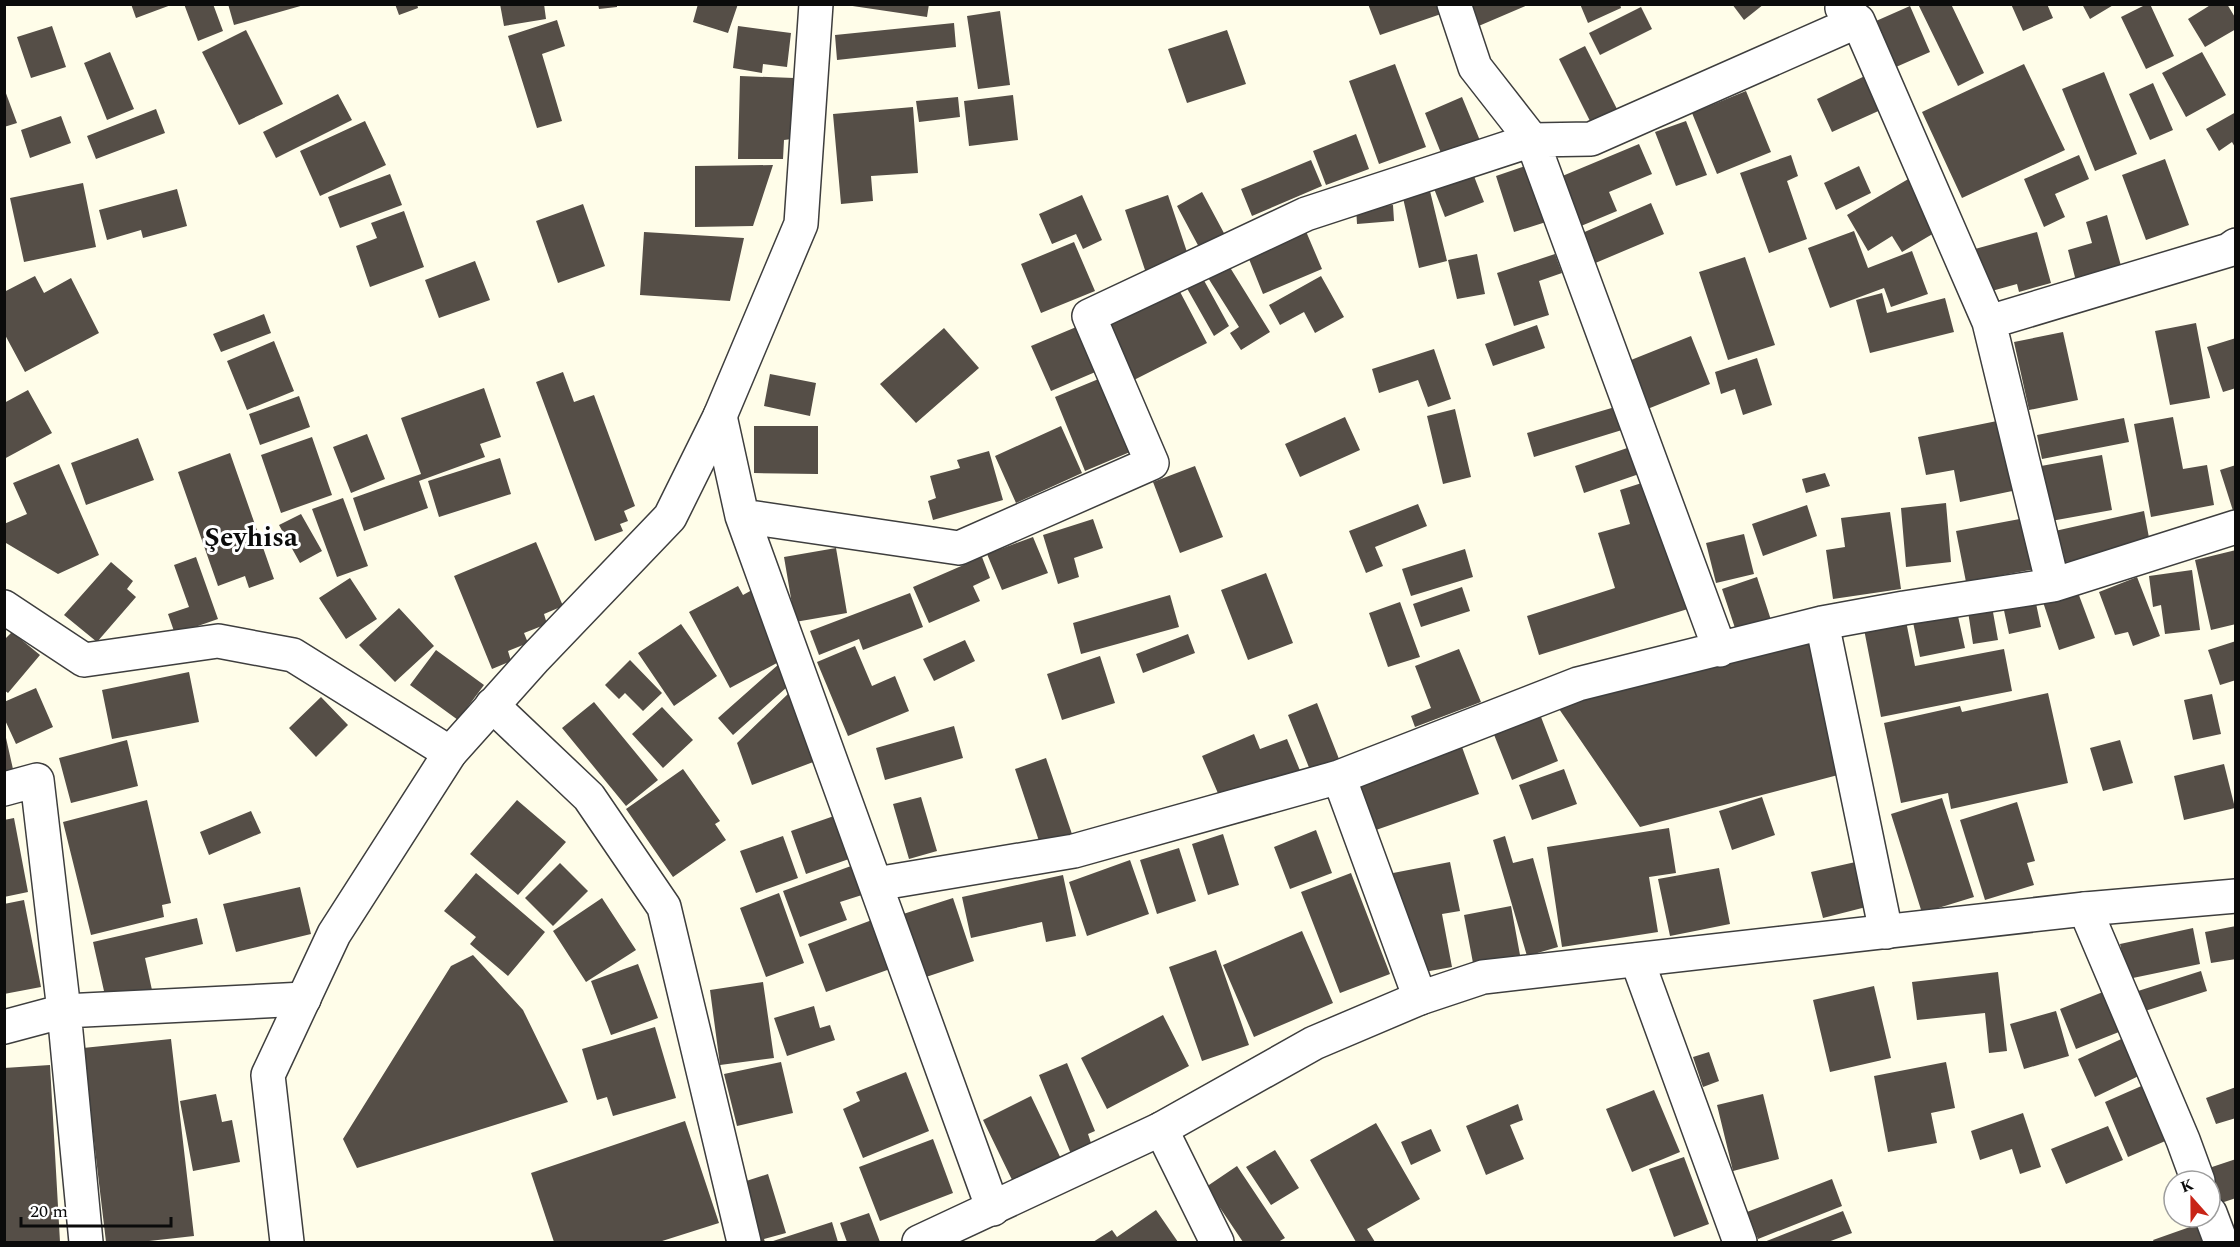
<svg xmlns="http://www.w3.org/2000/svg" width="2240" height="1247" font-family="Spectral,serif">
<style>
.building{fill:#554e47}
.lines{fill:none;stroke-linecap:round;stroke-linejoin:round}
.minor-casing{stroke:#3e3e3e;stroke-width:36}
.tertiary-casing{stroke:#3e3e3e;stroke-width:36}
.minor{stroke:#fff;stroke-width:33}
.tertiary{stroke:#fff;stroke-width:33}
.labels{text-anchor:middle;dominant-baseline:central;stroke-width:6;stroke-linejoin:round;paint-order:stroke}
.district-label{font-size:27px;font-weight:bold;fill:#0b0b0b;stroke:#fff}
</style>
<rect width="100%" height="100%" fill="#fffde9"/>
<path class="building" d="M131,4H171V5L136,18Z
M184,4H213L223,31L198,41Z
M228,4H304V5L234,25Z
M395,4H417L418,8L399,15Z
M500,4H544L546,19L504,26Z
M598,4H617V7L599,9Z
M698,4H738L728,33L693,22Z
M839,4H929L927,17Z
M1368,4H1438L1441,14L1380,35Z
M1464,4H1530L1474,28Z
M1580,4H1620L1621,8L1588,23Z
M1732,4H1764L1744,20Z
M1918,4H1951L1984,73L1958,86Z
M2011,4H2047L2053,18L2023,31Z
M2082,4H2115L2090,19Z
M2147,4H2150L2174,56L2146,69L2121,17Z
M2212,4H2227L2236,19V29L2205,47L2188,19Z
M1910,6L1930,52L1896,67L1876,21Z
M1641,7L1652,29L1600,55L1589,33Z
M1000,11L1010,85L978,89L967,16Z
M557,20L565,46L542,54L562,121L537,128L508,36Z
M954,23L956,47L837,60L835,35Z
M52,26L66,67L31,78L17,37Z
M738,26L791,33L787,67L763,64L762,73L733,68Z
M246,30L283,104L239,125L202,52Z
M1227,30L1246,84L1187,103L1168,49Z
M1585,46L1618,111L1592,125L1559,59Z
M110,52L134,109L107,120L84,63Z
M2202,52L2226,95L2186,117L2162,73Z
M1395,64L1426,147L1379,164L1349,81Z
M2024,64L2065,150L1962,198L1922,112Z
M2104,72L2137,154L2095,171L2062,89Z
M1869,74L1885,108L1832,132L1817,99Z
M740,76L794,78L792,139L784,140L783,159H738Z
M2153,83L2173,130L2150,140L2129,94Z
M4,88L17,123L4,127Z
M1746,91L1771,152L1717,174L1692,113Z
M338,94L352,120L276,158L263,132Z
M1013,95L1018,140L969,146L964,101Z
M958,97L960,117L919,122L916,101Z
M1462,97L1481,143L1443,158L1425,113Z
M913,107L918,173L871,176L873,201L841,204L833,114Z
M156,109L165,133L96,159L87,136Z
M2236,112V149L2232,142L2219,151L2206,129Z
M61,116L71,143L30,158L21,130Z
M365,121L386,165L320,196L300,151Z
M1686,121L1707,175L1676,186L1655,132Z
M1356,134L1369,169L1326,185L1313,151Z
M1639,144L1652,174L1609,192L1617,211L1581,226L1560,177Z
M1791,155L1798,176L1787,181L1807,239L1769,253L1740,173Z
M2079,155L2089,179L2055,194L2065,217L2044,227L2024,179Z
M2165,159L2189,225L2146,240L2122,175Z
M1311,160L1322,186L1252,216L1241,189Z
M773,165L753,226L695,227V166Z
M1528,165L1546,222L1514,232L1496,176Z
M1859,166L1871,193L1836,210L1824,183Z
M1472,171L1484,202L1445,217L1433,186Z
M390,174L402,205L340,228L328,197Z
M1910,178L1941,229L1902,252L1892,236L1868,251L1847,215Z
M83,183L96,247L24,262L10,198Z
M177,189L187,226L143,238L141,230L107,240L99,210Z
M1430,191L1447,261L1419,268L1403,198Z
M1202,192L1225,235L1200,249L1177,206Z
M1082,195L1102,240L1083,249L1076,234L1052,244L1039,214Z
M1168,195L1190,261L1147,276L1125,210Z
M1651,203L1664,234L1593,264L1580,234Z
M583,204L605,266L558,283L536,221Z
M1393,205L1394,221L1357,224L1356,207Z
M404,211L424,267L370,287L356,246L377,238L371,223Z
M2107,215L2123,273L2077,285L2068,250L2092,243L2086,222Z
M1305,229L1322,269L1263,294L1247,254Z
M1854,231L1868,268L1912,251L1928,294L1891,307L1884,288L1830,308L1808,248Z
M644,232L744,238L730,301L640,295Z
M2037,232L2051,283L2019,292L2017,284L1988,292L1975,249Z
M1074,242L1095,291L1041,313L1021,264Z
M1477,254L1485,294L1457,299L1448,260Z
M1555,254L1562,273L1539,281L1549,315L1514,326L1497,273Z
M1745,257L1775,345L1728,360L1699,272Z
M475,261L490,300L439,318L425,280Z
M1226,261L1270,332L1241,350L1230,333L1239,327L1205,273Z
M1201,275L1229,326L1214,336L1184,283Z
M35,276L44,293L71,278L99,333L25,372L4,333V292Z
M1321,276L1344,317L1315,333L1304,312L1280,325L1269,305Z
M1178,288L1207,343L1130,382L1101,327Z
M1882,293L1887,313L1945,298L1954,332L1870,353L1856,300Z
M264,314L271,333L221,352L213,334Z
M2196,323L2210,398L2170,405L2155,331Z
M1081,325L1100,370L1051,391L1031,346Z
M1537,325L1545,348L1493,366L1485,344Z
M944,328L979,368L916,423L880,384Z
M2063,332L2078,400L2029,410L2014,342Z
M1691,336L1710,384L1645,410L1626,362Z
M2236,338V388L2223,392L2207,347Z
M274,341L294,391L247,410L227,361Z
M1434,349L1451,399L1428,407L1418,380L1379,393L1372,369Z
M1757,358L1772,405L1743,415L1735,389L1721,394L1715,372Z
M563,372L574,402L594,395L635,506L624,511L628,521L620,524L623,531L595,541L536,382Z
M770,374L816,383L810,416L764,406Z
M1101,378L1130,452L1085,471L1055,397Z
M484,388L501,437L480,444L485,457L419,481L428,508L364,531L353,498L421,474L401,418Z
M28,390L52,433L4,459V403Z
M299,396L310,427L260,445L249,414Z
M1615,407L1622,430L1534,457L1527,433Z
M1455,409L1471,477L1443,484L1427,416Z
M1345,417L1360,450L1300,477L1285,444Z
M2173,417L2183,469L2207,465L2214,505L2151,517L2134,424Z
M2124,418L2129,442L2042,459L2037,435Z
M2002,420L2017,490L1960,502L1954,470L1926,475L1918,437Z
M754,426H818V474L754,473Z
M1061,426L1082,473L1016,503L995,456Z
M367,434L385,479L351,493L333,447Z
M312,437L332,495L281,513L261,455Z
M138,438L154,480L86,505L71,463Z
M1633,446L1642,473L1584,493L1575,466Z
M989,451L1003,500L933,520L928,501L936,498L930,476L960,468L957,460Z
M230,453L274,579L249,588L245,576L218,586L178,472Z
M2102,455L2112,510L2051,521L2041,466Z
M500,458L511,494L439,517L428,481Z
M59,464L99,555L58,574L6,543L4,524L27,514L13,483Z
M2236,465V517H2235L2220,470Z
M1195,466L1223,537L1180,553L1153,482Z
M1825,473L1830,486L1806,493L1802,479Z
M1651,480L1691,608L1539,655L1527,616L1615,588L1598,533L1630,524L1620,490Z
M343,498L368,566L337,577L312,509Z
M1946,503L1951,562L1906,567L1901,508Z
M1418,504L1427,526L1375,547L1383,566L1366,573L1349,531Z
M1807,505L1817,536L1763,556L1752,524Z
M2144,511L2150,543L2062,563L2055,531Z
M1890,512L1901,589L1833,599L1826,550L1845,547L1841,518Z
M301,514L322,551L300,563L279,525Z
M2025,518L2035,569L1966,582L1956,531Z
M1093,519L1103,548L1074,558L1079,577L1058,584L1043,535Z
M1744,534L1754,574L1716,583L1706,543Z
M1033,537L1048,573L1002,590L987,554Z
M536,542L563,606L544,614L547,624L524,633L528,643L508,651L511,661L492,669L454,576Z
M836,548L847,613L795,622L784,557Z
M1465,549L1473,577L1411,596L1402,569Z
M2236,550V624L2211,630L2195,560Z
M196,557L218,619L175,634L168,614L189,607L174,565Z
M982,557L990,578L973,586L980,601L929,623L913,587Z
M111,562L133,581L127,589L136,597L97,642L64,615Z
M2192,570L2200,630L2165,634L2161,605L2153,607L2149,576Z
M1266,573L1293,643L1248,660L1221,590Z
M1757,577L1771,620L1736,631L1722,589Z
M2137,577L2160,636L2133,646L2128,632L2115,635L2099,592Z
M350,578L377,619L346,639L319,598Z
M738,586L743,595L752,590L788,657L730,688L689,612Z
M1462,587L1470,611L1421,627L1413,604Z
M2077,590L2095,638L2059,650L2043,602Z
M910,593L923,627L863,650L859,639L819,655L810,631Z
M2034,594L2041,627L2009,634L2002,601Z
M1170,595L1179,627L1081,654L1073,623Z
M1991,601L1998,640L1973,644L1967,605Z
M1400,602L1420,657L1388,667L1369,613Z
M1956,607L1965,648L1920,657L1912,617Z
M399,608L434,646L395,682L359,645Z
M1905,616L1915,666L2004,649L2012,691L1881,717L1863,624Z
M681,624L717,676L674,706L638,653Z
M12,632L40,655L8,693L4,690V640Z
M1188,634L1195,653L1143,673L1136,654Z
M1813,638L1838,775L1640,827L1557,706Z
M965,640L975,661L934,681L923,659Z
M2236,641V680L2220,685L2208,650Z
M855,646L872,686L895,676L909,711L848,736L817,662Z
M1459,649L1481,702L1415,727L1411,716L1431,708L1415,666Z
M436,650L484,685L458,720L410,685Z
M1100,656L1115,703L1062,720L1047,674Z
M630,660L662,693L643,711L625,693L619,699L605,685Z
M779,664L795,680L733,735L718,718Z
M189,672L199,722L112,739L102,690Z
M36,688L53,727L16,744L4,718V702Z
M790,692L816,761L752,785L737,743Z
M2048,693L2068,783L1951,809L1948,793L1901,803L1884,723L1960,706L1962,712Z
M2212,694L2221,734L2193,740L2184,700Z
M321,697L348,725L316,757L289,728Z
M594,702L658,780L626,806L562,728Z
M1317,703L1339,759L1310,770L1288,715Z
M1536,704L1558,761L1512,780L1489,722Z
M662,707L693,740L663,768L632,734Z
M954,726L963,758L885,780L876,748Z
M4,729L15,778L4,780Z
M1254,734L1260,749L1287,739L1301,773L1223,805L1202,756Z
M127,740L138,786L71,803L59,758Z
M2120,740L2133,783L2103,791L2090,748Z
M1462,747L1479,794L1376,830L1359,784Z
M1046,758L1072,834L1040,844L1015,769Z
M2224,764L2235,808L2184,820L2174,776Z
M683,769L720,821L715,824L726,840L673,877L626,809Z
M1564,769L1577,804L1532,820L1519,785Z
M921,797L937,851L909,859L893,804Z
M1762,797L1775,835L1732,850L1719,811Z
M1942,798L1974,897L1922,913L1891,814Z
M147,800L171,903L162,905L164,917L91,935L63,822Z
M517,800L566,842L518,895L470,854Z
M2017,802L2035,861L2027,863L2034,885L1985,900L1960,820Z
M251,811L261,833L209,855L200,832Z
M834,816L849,859L806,874L791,831Z
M14,818L28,892L4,897V820Z
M1669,828L1676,873L1649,877L1658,932L1562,947L1547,847Z
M1316,830L1332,873L1290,889L1274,847Z
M1223,834L1239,885L1208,895L1192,844Z
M783,836L798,878L756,893L740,851Z
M1505,836L1513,863L1533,858L1558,947L1527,956L1493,840Z
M1179,848L1196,901L1157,914L1140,860Z
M1130,860L1149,914L1087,936L1069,882Z
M1860,861L1870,906L1823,918L1811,872Z
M1450,862L1460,911L1442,914L1452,967L1413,974L1393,873Z
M560,863L588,891L553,926L525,898Z
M851,866L862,895L840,902L847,920L800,937L783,891Z
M1719,868L1730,924L1670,936L1658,879Z
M476,873L545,932L508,976L470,944L476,937L444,911Z
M1351,873L1390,974L1340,993L1301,892Z
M1063,875L1076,936L1046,942L1042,922L971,938L962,897Z
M300,887L311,934L236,952L223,904Z
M779,893L804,963L766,977L740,908Z
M602,898L636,950L586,982L553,931Z
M953,898L974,961L917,980L897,916Z
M24,900L41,987L4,994V904Z
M1511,906L1520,955L1473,963L1464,915Z
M197,918L203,944L145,958L152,990L106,1000L93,942Z
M872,920L890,969L826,992L808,944Z
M2236,926V959L2211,963L2205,932Z
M2193,928L2200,964L2128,979L2120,944Z
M1302,931L1333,1003L1254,1037L1223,965Z
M1216,950L1249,1045L1202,1061L1169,967Z
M473,955L523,1010L568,1102L357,1168L343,1139L451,966Z
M638,964L658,1018L611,1035L591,981Z
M2201,971L2207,991L2145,1011L2138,991Z
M1998,972L2007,1051L1989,1053L1985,1013L1917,1020L1912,982Z
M763,982L774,1058L720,1065L710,990Z
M1874,986L1891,1058L1830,1072L1813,1000Z
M2108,990L2124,1030L2076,1049L2060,1009Z
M814,1006L820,1028L830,1025L835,1040L787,1056L774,1018Z
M2056,1011L2069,1056L2024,1069L2010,1024Z
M1163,1015L1189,1066L1107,1109L1081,1058Z
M655,1027L676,1098L613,1116L607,1097L597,1100L582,1049Z
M2130,1035L2147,1072L2095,1097L2078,1059Z
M171,1039L194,1236L140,1242H106L83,1048Z
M1709,1052L1719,1081L1703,1087L1693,1057Z
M781,1062L793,1113L737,1126L724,1074Z
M1946,1062L1955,1108L1931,1113L1937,1143L1888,1152L1874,1076Z
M1067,1063L1095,1131L1088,1134L1092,1146L1071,1154L1039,1075Z
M50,1065L60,1242H4V1068Z
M906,1072L929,1131L863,1158L843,1109L860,1101L856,1092Z
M2146,1084L2170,1139L2128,1157L2105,1102Z
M2236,1087V1118L2216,1124L2206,1098Z
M1654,1090L1680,1152L1632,1172L1606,1109Z
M216,1094L222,1122L232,1120L240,1162L193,1171L180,1101Z
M1763,1094L1779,1159L1733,1171L1717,1105Z
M1031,1096L1063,1163L1015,1186L983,1120Z
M1518,1104L1523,1120L1510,1125L1524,1159L1486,1175L1466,1126Z
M2023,1113L2041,1167L2020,1174L2012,1149L1980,1160L1971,1131Z
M685,1121L719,1223L659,1242H554L531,1173Z
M1376,1123L1420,1199L1367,1229L1375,1242H1356L1310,1160Z
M2108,1126L2123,1160L2066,1184L2051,1149Z
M1431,1129L1441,1151L1411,1165L1401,1142Z
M933,1139L953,1193L880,1221L859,1167Z
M1275,1150L1299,1188L1271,1205L1246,1167Z
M1684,1157L1709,1224L1674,1237L1649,1169Z
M2236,1159V1198L2221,1203L2209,1168Z
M1237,1166L1285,1238L1278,1242H1243L1206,1187Z
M768,1174L786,1233L764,1239L765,1242H758L740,1183Z
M1832,1179L1842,1206L1758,1239L1747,1212Z
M1156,1210L1178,1242H1093L1112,1230L1117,1237Z
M1843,1211L1852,1233L1828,1242H1764Z
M869,1213L880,1242H847L840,1223Z
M832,1222L838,1242H770Z
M2204,1222L2211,1242H2154L2153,1240Z"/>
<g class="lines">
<g class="minor-casing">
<path id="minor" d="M1454,4L1475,67L1532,140L1720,650
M1842,8L1858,21L1989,322L2053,585
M1989,322L2229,250L2236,245
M720,416L742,516L993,1209
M742,516L959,548L1152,463L1089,316L1306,214L1532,140L1591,139L1858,21
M4,607L84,660L218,641L293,655L450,753
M1822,623L1886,932
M492,705L589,797L664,907L744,1242
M1339,777L1420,998
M4,789L37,780L64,1011L86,1242
M876,884L1074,851L1339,777L1578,684L1822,623L1904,608L2053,585L2236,527
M2085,909L2183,1140L2198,1181
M1637,960L1740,1242
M4,1027L64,1011L304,999
M1161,1129L1217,1242
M2210,1213L2221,1242"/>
</g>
<g class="tertiary-casing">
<path id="tertiary" d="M287,1242L268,1075L334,934L450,753L535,658L670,517L720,416L801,224L816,4
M919,1242L1161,1129L1314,1043L1420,998L1483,977L2085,909L2236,896"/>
</g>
<use href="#minor" class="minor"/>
<use href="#tertiary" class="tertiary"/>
</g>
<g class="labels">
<g class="district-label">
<text x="251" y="538">Şeyhisa</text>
</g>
</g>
<rect width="2240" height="1247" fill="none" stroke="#0b0b0b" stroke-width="12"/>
<g transform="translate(2192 1199) rotate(339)"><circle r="28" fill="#ffffff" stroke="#9d9d9d" stroke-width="1.5"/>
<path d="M0-4.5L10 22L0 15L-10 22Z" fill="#c82417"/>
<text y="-9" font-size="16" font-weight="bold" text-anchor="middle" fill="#0b0b0b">K</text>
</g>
<path d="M21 1217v9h150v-9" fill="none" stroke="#0b0b0b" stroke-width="3"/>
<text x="30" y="1217" font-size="18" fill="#0b0b0b" stroke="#ffffff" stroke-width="4.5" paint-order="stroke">20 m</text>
</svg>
